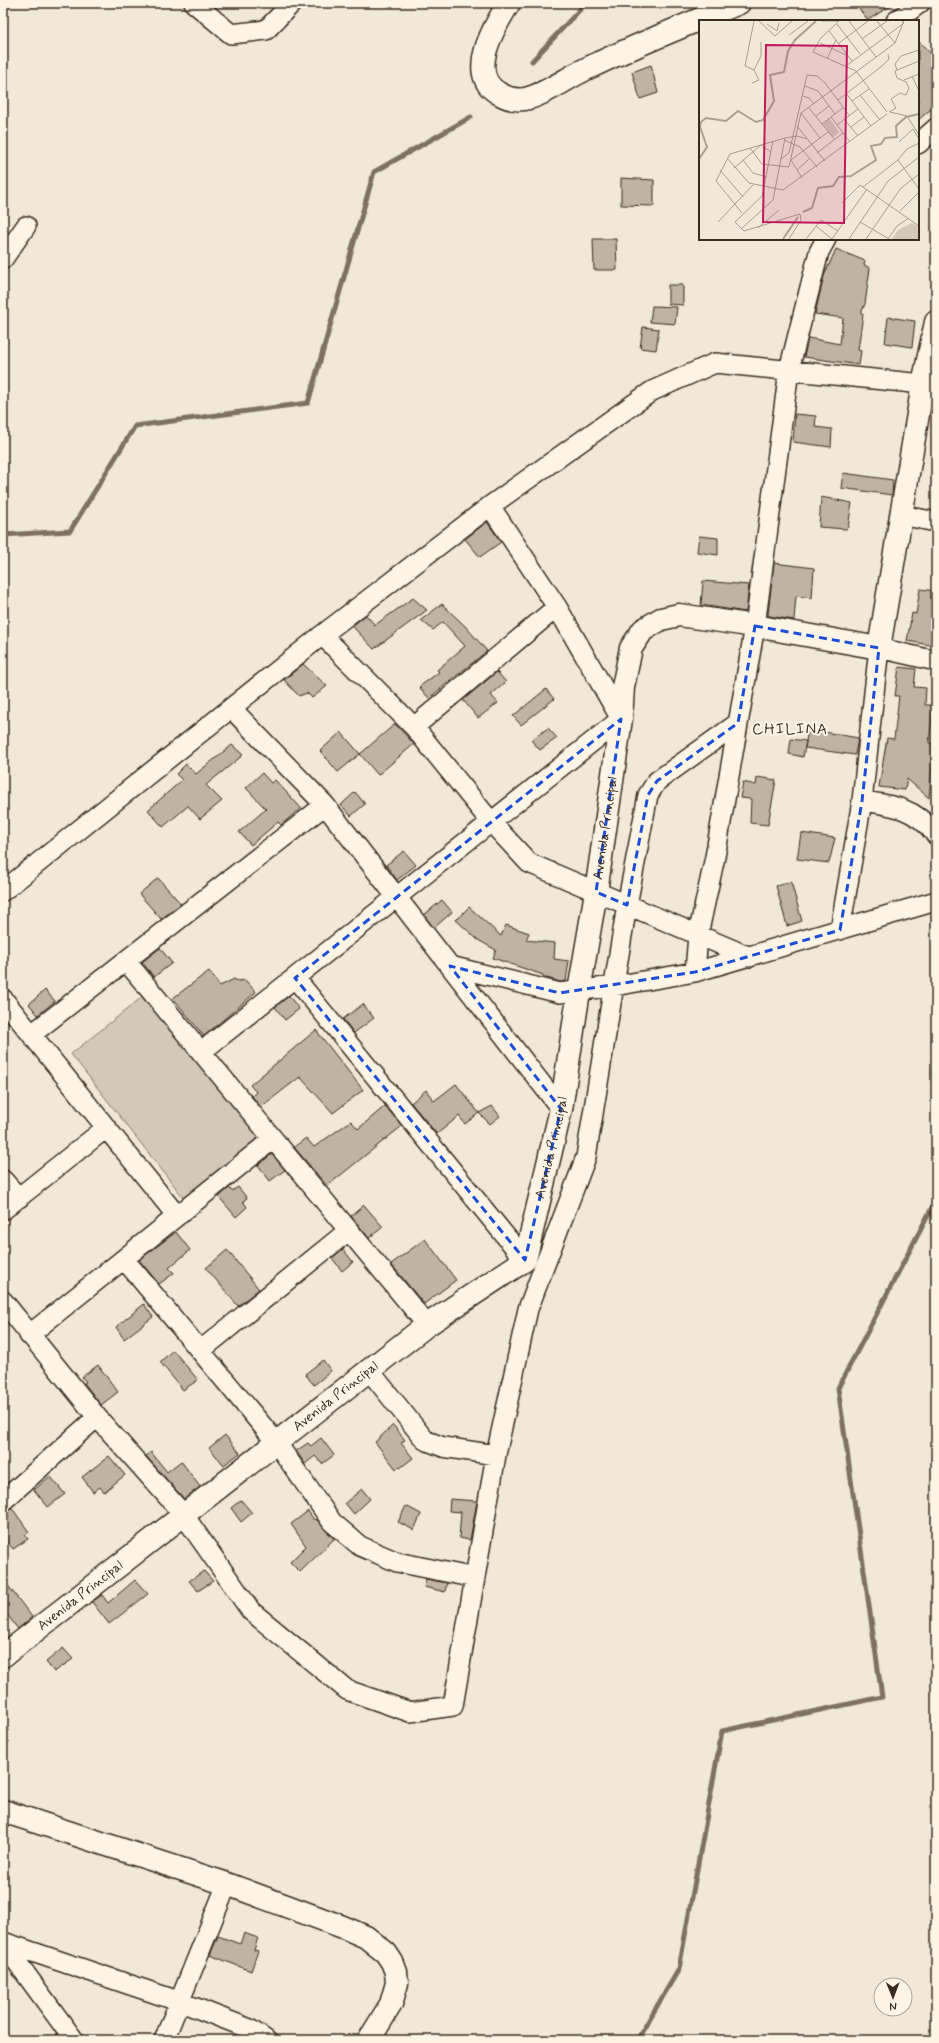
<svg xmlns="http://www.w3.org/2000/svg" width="939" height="2043" font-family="Mynerve,sans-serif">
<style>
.green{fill:#d2c9ba;stroke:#867a6c}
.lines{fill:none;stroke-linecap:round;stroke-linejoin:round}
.stream{stroke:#7e7163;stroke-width:5}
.building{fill:#beb3a4;stroke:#3b2a1e}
.street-casing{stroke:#3b2a1e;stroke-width:22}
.secondary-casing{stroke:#3b2a1e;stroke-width:25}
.street{stroke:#fcf5e5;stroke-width:19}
.secondary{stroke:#fcf5e5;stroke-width:22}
.marked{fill:none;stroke:#1d4ed8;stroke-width:3;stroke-dasharray:8 5;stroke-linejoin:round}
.labels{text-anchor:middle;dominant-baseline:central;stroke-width:4;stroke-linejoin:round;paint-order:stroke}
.street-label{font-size:14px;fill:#3b2a1e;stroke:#fcf5e5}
.quarter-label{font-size:16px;letter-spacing:1px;fill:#3b2a1e;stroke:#fcf5e5}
.inset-river{fill:none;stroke:#aaa091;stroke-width:2}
.inset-road{fill:none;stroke:#a89d8e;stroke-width:1}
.view{fill:#c2185b;fill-opacity:0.15;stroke:#c2185b;stroke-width:2}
.inset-edge{fill:none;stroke:#3b2a1e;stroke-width:2}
</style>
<rect width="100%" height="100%" fill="#f0e9d9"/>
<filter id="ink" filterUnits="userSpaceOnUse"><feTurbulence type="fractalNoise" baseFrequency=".025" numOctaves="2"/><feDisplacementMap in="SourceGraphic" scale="8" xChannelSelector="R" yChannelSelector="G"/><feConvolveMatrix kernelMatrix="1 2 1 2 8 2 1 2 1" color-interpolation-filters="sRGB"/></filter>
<g filter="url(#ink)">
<path class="green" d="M146,994L269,1143L190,1206L71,1054Z"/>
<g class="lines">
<path class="stream" d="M532,61L586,3
M3,535L70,531L135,426L308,403L374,172L471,117
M637,2040L679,1969L722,1731L882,1697L838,1388L936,1200"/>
</g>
<path class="building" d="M868,3H895L868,20L859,9Z
M918,41L936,58V105L918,120Z
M651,65L658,93L640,99L632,72Z
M621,178L654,180V206L621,205Z
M593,239H616L617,270H594Z
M836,249L865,261L864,265L870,268L865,304L861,313L863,314L858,350L861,351L859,365L804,357L808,338L840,344L843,318L815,314L824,276Z
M668,285H683V305L668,304Z
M652,306L677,307L675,324L650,322Z
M888,317L915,321L912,347L885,343Z
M643,327L659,329L656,350L640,348Z
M795,414L816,416L815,427L832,429L831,447L793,442Z
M843,473L893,480L892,495L841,488Z
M821,497L852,503L848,527L846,529L819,527Z
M487,522L501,542L480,557L465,539Z
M699,536L718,538V555L697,552Z
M774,563L814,568L812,598L796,596L794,620L769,616L768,614Z
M703,581L749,585L746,612L701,605Z
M920,589L936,591L933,617H936V646L907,641L912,613L916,614Z
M413,598L427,610L374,649L352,626L366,615L375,625Z
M442,604L465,626L487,651L429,698L419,687L439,672L437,670L465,646L443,622L433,630L421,620Z
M303,664L327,686L312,698L307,693L299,696L284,680Z
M899,667L916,669L914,687L926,688L925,705H933L929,743L934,744L929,798L907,779L905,790L879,787L887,738L894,739L899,696H895Z
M497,672L506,682L491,695L498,703L478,718L463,700Z
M546,689L554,699L521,725L513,716Z
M395,724L414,744L378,775L360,754Z
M548,728L557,738L540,750L531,740Z
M808,729L858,738L855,755L805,748Z
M341,732L360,754L338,772L320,751Z
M791,739L806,741L803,757L789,754Z
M232,745L243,755L206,785L222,801L200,819L188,806L163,827L148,810L182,780L176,774L186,764L196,774Z
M262,773L271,783L275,780L301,808L281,825L278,822L251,845L239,832L266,809L246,788Z
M757,777L776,780L768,825L750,823L751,799L740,798L743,782L756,785Z
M355,792L365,804L351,816L341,805Z
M801,833L835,838L829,863L797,859Z
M404,851L416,865L397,880L386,865Z
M158,878L181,904L161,919L139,894Z
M791,882L802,921L787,926L776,886Z
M442,900L452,912L434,928L424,915Z
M469,907L501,936L506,925L529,933L526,940L555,943L554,959L569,961L566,981L561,982L543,977V975L493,958L496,950L478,940L456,920Z
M160,948L172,963L154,977L142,962Z
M209,971L220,986L234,979L238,981L245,980L256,992L204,1036L173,998Z
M45,990L55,1001L38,1015L29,1004Z
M289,996L299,1009L285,1020L275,1007Z
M363,1004L374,1018L354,1033L343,1019Z
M316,1030L363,1090L333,1113L300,1077L261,1107L252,1096L256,1092L250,1085Z
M456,1084L479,1113L465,1124L459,1116L437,1134L411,1103L426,1090L434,1101Z
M385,1106L402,1126L327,1186L294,1147L306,1138L314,1147L351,1121L358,1129Z
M492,1106L500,1116L490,1124L479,1113Z
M272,1154L285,1170L270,1181L258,1165Z
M238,1187L247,1198L243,1201L247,1207L236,1217L219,1197L229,1188L232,1191Z
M364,1205L383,1227L369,1238L351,1216Z
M176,1232L190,1250L169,1268L174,1273L159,1284L139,1260Z
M425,1239L456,1280L424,1304L391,1264Z
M343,1249L353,1262L342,1271L332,1258Z
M227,1250L259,1289L238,1306L206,1268Z
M144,1304L153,1317L124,1339L116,1327Z
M173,1350L198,1380L183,1390L160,1362Z
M323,1360L331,1371L314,1385L305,1374Z
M98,1365L118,1392L101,1405L84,1383L86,1382L82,1377Z
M393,1425L405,1440L401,1443L413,1458L400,1468L399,1467L396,1469L375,1442Z
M225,1435L240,1453L224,1465L209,1448Z
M321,1438L334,1455L322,1464L315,1456L305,1464L296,1451L308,1443L311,1446Z
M151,1452L167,1472L181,1461L200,1487L184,1499L146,1456Z
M109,1456L125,1475L104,1492L100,1487L93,1492L82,1477Z
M50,1476L65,1494L48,1507L34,1490Z
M362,1489L370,1499L354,1514L345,1503Z
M450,1499L477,1501L470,1540L459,1538L461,1512L449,1511Z
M241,1500L252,1513L241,1522L231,1508Z
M406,1506L421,1514L414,1530L398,1522Z
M12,1508L29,1532L25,1535L28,1539L13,1549L3,1537V1512Z
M308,1511L314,1520L316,1519L334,1539L300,1572L290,1562L306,1546L291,1524Z
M204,1571L213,1581L198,1591L189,1581Z
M3,1579L32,1617L18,1629L3,1609Z
M426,1579L447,1583L445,1592L424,1587Z
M135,1580L148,1594L109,1624L92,1602L102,1595L108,1603Z
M63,1648L73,1659L54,1672L46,1662Z
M244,1933L258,1938L254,1950L258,1951L251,1971L210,1955L218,1936L240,1944Z"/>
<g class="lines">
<g class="street-casing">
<path id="street" d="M194,3L231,34L266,30L292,3
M896,21L920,3
M918,144L936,128
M3,259L26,226
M901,515L936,522
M322,635L414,727L491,822L529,863L750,957
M231,708L325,805L561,1109
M414,727L557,607
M862,801C893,805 916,808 936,835
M3,891L322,635L490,506L652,391L715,363L923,384L936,386
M840,930L862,801L879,648L936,661
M126,961L427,1325
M450,966L560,993L614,986L695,972L936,901
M695,972L698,935L715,857L755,626L789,370L819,252L826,239
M295,978L525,1260
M3,999L177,1216
M32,1034L325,805
M201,1052L621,719L557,607L490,506
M3,1180L19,1198
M3,1210L106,1128
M124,1259L276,1442L332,1522L360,1546L397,1562L475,1578
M3,1301L97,1417L183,1514L251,1611L347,1690L410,1712L453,1706L496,1455L528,1309L586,1157L627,905L648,795L657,781L738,723
M29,1335L273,1139
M200,1351L348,1231
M369,1370L425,1440L443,1447L496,1455
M3,1501L97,1417
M3,1942L181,2002L250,2029L266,2040
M3,1943L74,2040
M164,2040L227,1884"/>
</g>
<g class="secondary-casing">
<g id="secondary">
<path d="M509,3C495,25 464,76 500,94C509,99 519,101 529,98C549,92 567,78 586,69C636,45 688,24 739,3"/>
<path id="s1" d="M3,1656L427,1325L525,1260L561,1109L579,991L596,892L621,719L623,687L631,648L643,630L661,619L679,615L755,626L879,648L923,384L936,322"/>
<path d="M3,1811L227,1884L343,1927L366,1937L386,1953L392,1962L396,1972L397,1983L391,2004L369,2040"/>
</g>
</g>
<use href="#street" class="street"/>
<use href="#secondary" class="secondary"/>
</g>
</g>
<path class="marked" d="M755,626L879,648L862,801L840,930L695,972L560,993L450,966L561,1109L525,1260L295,978L621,719L596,892L627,905L648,795L657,781L738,723Z"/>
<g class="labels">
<g class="street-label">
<text stroke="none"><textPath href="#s1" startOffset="1095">Avenida Principal</textPath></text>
<text stroke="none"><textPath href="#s1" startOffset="771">Avenida Principal</textPath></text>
<text stroke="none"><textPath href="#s1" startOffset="422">Avenida Principal</textPath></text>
<text stroke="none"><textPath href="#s1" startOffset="98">Avenida Principal</textPath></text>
</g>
<g class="quarter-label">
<text x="790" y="729">CHILINA</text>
</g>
</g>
<g transform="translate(699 20)">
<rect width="220" height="220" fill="#f0e9d9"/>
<path d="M130,98L140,112L134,117L124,104ZM213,203L220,207V219H193L199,210Z" fill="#d2c9ba"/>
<path class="inset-river" d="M0,139L8,127L1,107L2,102L7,98L27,101L39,91L57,102L64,100L75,81L71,55L85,52L89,31L96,20L117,1M104,192L113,188L119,168L134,166L140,157L152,156L177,140L172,126L182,124L186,118L198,117L197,106L207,97L220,94M84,219L99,197"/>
<path class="inset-road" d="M60,1L76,16L93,1M122,1H139M140,1L121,19L114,32L157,51L188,92M150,1L177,37M178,1L196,23M68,4L78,11L80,3M138,4L161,34M130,11L153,41M90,15L109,1M163,19L188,1M121,23L147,35M140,23L169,1M128,39L137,20M147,46L205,3L203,1M55,50L62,36V22M198,50L196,44L202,36L220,30M213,56L220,71M205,60L220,54M53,63L60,60L55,50L46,46L55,1M106,66L119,71L136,94M147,73L172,106M161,75L181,100M104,76L110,78L115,84M139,80L183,46L190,39L189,34M153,81L170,69M110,88L136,120M190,92L197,88L192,79L201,73L207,75L210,68L207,62L198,58L196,51L220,41M191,92L208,96L220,115M102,93L121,118M117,96L130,86M132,97L151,122M145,99L159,116M123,104L145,87M138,105L159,89M98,106L126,141M152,107L165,97M85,120L101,127L118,147M74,121L63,176L36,202L45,211L101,194L102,200L90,219M200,122L214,109L220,119M51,128L63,144L90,147L102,93L196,23L205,1M118,133L144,113M28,138L50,163L84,170L188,94M82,139L90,133L108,55L118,56L126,63L150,95M44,140L54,153L68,157M199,140L220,169M35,148L62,125L72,132M21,150L44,177M98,150L110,139M103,158L92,140L129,112M164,167L199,140L208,129L220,123M143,183L161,165L220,206M201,191L220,172M43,193L17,161L31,134L86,118L98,116L108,119M19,202L54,165M161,202L190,219M117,206L133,219M59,208L80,190M42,209L74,180L86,118M107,219L122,200L139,211M133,219L168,169M150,219L189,161L220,137M167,219L202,168L220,154M189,219L198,206L210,198"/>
<path class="view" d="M67,25L148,26L145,203L64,202Z"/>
<rect width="220" height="220" class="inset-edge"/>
</g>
<rect width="939" height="2043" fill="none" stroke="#fcf5e5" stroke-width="16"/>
<rect x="8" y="8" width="923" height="2027" fill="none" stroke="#3b2a1e" stroke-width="1.5" filter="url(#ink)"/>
<g transform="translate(893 1997) rotate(179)"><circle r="19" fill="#fcf5e5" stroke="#afa495"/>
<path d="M0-3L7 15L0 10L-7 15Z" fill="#3b2a1e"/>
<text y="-6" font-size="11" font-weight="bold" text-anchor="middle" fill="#3b2a1e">N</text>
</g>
</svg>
